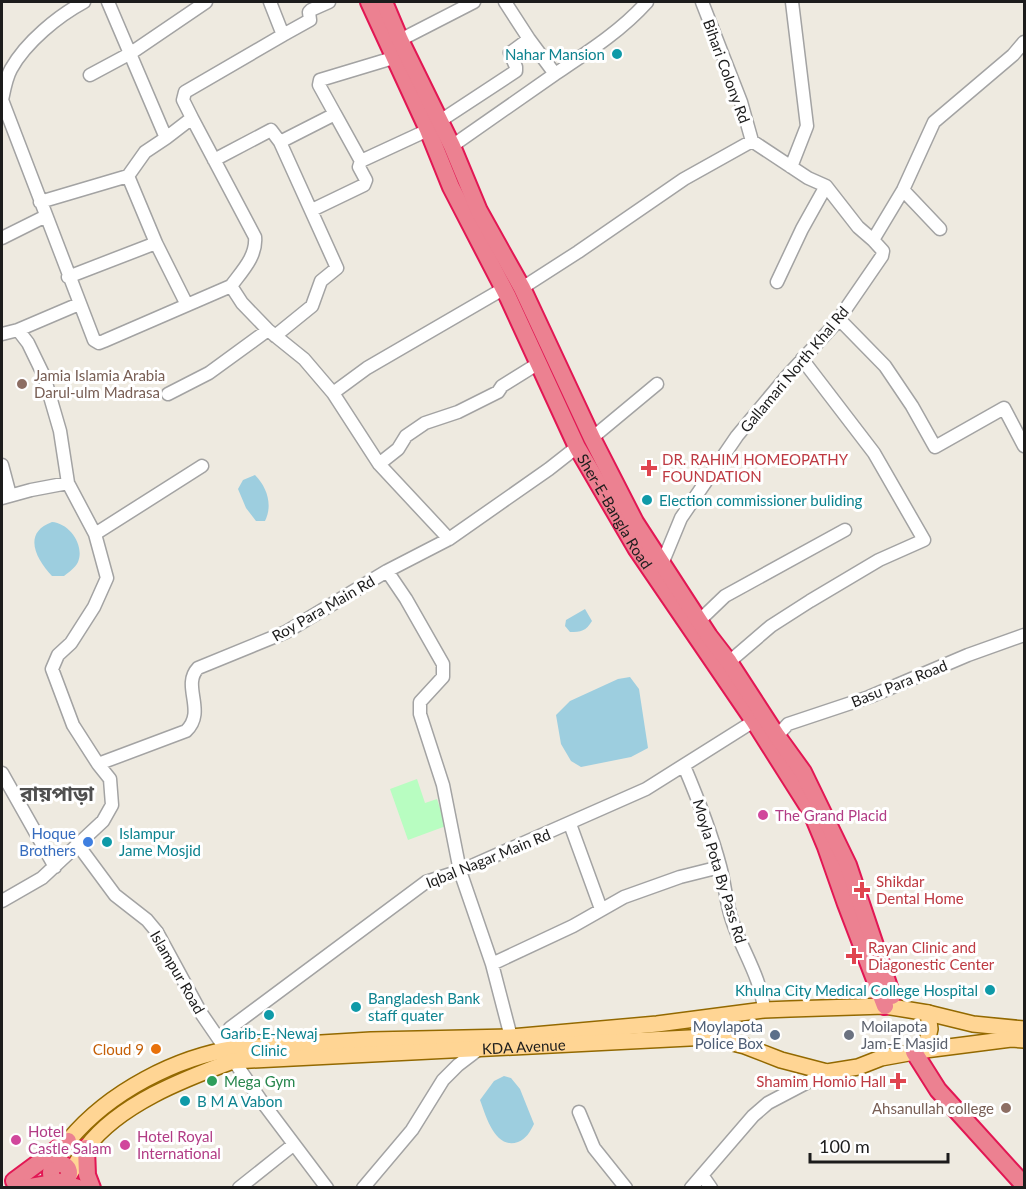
<svg xmlns="http://www.w3.org/2000/svg" width="1026" height="1189" font-family="Lato,'Noto Sans Bengali',sans-serif">
<style>
.park{fill:#b8fdc1}
.water{fill:#9dcedf}
.lines{fill:none;stroke-linecap:round;stroke-linejoin:round}
.minor-casing{stroke:#a3a3a3;stroke-width:15}
.major-casing{stroke:#936900;stroke-width:18}
.highway-casing{stroke:#e21754;stroke-width:20}
.minor{stroke:#fff;stroke-width:12}
.major{stroke:#ffd594;stroke-width:15}
.highway{stroke:#ec8191;stroke-width:16}
.culture-dot{fill:#0f9aa8;stroke:#fff;stroke-width:2}
.education-dot{fill:#8d6e63;stroke:#fff;stroke-width:2}
.health-dot{fill:#e0444e;stroke:#fff;stroke-width:2}
.hotel-dot{fill:#d1479c;stroke:#fff;stroke-width:2}
.shop-dot{fill:#3f7fe0;stroke:#fff;stroke-width:2}
.service-dot{fill:#5c6f8a;stroke:#fff;stroke-width:2}
.worship-dot{fill:#6b7280;stroke:#fff;stroke-width:2}
.food-dot{fill:#e8710a;stroke:#fff;stroke-width:2}
.leisure-dot{fill:#2e9e5b;stroke:#fff;stroke-width:2}
.labels{text-anchor:middle;dominant-baseline:central;stroke-width:6;stroke-linejoin:round;paint-order:stroke}
.culture-label{font-size:15px;fill:#0d838f;stroke:#fff;text-anchor:start}
.street-label{font-size:15px;fill:#1c1c1c;stroke:#fff}
.education-label{font-size:15px;fill:#785e54;stroke:#fff;text-anchor:start}
.health-label{font-size:15px;fill:#be3a42;stroke:#fff;text-anchor:start}
.hotel-label{font-size:15px;fill:#b23c85;stroke:#fff;text-anchor:start}
.shop-label{font-size:15px;fill:#366cbe;stroke:#fff;text-anchor:end}
.service-label{font-size:15px;fill:#4e5e75;stroke:#fff;text-anchor:end}
.worship-label{font-size:15px;fill:#5b616d;stroke:#fff;text-anchor:start}
.food-label{font-size:15px;fill:#c56008;stroke:#fff;text-anchor:end}
.leisure-label{font-size:15px;fill:#27864d;stroke:#fff;text-anchor:start}
.district-label{font-size:21px;font-weight:bold;fill:#4f4f4f;stroke:#fff}
</style>
<rect width="100%" height="100%" fill="#eeeae0"/>
<path class="park" d="M417,779L425,803L437,799L446,826L408,840L390,789Z"/>
<path class="water" d="M255,475C267,487 273,505 265,521H256L246,508L238,489L243,480Z
M52,522C69,523 85,545 78,562C75,568 69,572 64,576H52C36,559 22,533 52,522Z
M585,609L592,621C586,631 581,632 570,632L565,626L566,620Z
M630,677L639,689L648,748L631,757L581,767L571,761L561,744L556,715L570,701L618,679Z
M504,1076L511,1078L520,1089L534,1124C530,1132 526,1139 518,1142C495,1150 486,1116 480,1100L494,1081Z"/>
<g class="lines">
<g class="minor-casing">
<path id="minor" d="M108,2L166,138L192,118L255,237C257,256 242,271 231,286
M702,2L741,102L752,141
M283,35L310,20L309,12L311,10L329,2
M400,40L474,2
M555,74C588,52 621,31 647,2
M90,75L131,53L206,2
M2,100L94,340L99,343L104,341L231,286L242,303L268,330L304,359L333,393L379,464L449,539
M2,100C4,90 6,78 11,69C26,42 58,16 84,2
M335,114L361,161L428,130
M192,118L183,100L185,92L283,35L270,2
M440,121L516,71V67L510,53L529,39
M452,146L555,74L529,39L505,2
M214,160L271,130L280,142L335,114L319,85L320,80L393,58
M791,167L807,126L792,2
M903,190L940,229
M40,202L128,176L145,152L166,138
M312,210L364,185L366,180L359,167L361,161
M2,238L46,216
M156,243L187,305
M68,277L156,243L128,176
M777,282L802,229L826,186
M522,288L578,252L684,179L752,141L808,178L826,186L858,227L873,240
M839,319L885,366L912,406L935,447L1004,408L1024,446
M2,334L18,330L79,304
M275,336L312,306L321,281L337,268L280,142
M333,393L367,368L503,289
M168,394L209,373L268,330
M592,438L657,384
M379,464L398,449L406,436L425,423L458,412L498,392L502,386L539,363
M2,465L10,495
M2,498L31,490L68,483
M95,534L202,466
M662,564L681,518L737,436L787,376L836,323L882,256L883,251L873,240L903,190L934,122L1013,55L1024,42
M387,571L406,599L443,664V677L420,702V714L443,785L460,871L492,964L511,1037
M700,620L725,596L845,530
M729,662L771,626L810,601L879,560L924,540L874,453L802,359
M777,736L788,724L869,697L968,655L1024,635
M98,764L186,731C207,711 181,686 198,668L286,632L387,571L449,539L549,469L577,447
M684,766C698,799 711,832 720,866C725,884 726,903 732,920C742,951 761,977 764,1010
M2,773L55,867
M570,824L601,909
M78,845L115,895L147,920L157,932L201,1013L260,1099L327,1188
M2,901L42,878L103,821L112,805L110,779L98,764L73,725L52,669L58,655L71,643L94,607L107,578L95,534L68,483L60,431L44,376L28,343L18,330
M492,964L573,926L624,897L680,877L720,867
M237,1048L230,1042L227,1036L230,1028L426,882L460,871L646,789L754,721
M579,1112L594,1148L626,1188
M702,1175L711,1188
M239,1188L293,1145
M363,1188L412,1130L443,1080L458,1065L479,1049
M691,1188L753,1116L768,1103L827,1072"/>
</g>
<g class="major-casing">
<g id="major">
<path d="M928,1013L973,1024L1024,1029"/>
<path d="M52,1168C58,1158 63,1148 69,1140C109,1092 176,1057 237,1048L371,1040L511,1037L657,1024L764,1010L790,1009L885,1006L928,1013L930,1029L925,1050"/>
<path id="s1" d="M69,1175C75,1166 80,1156 86,1148C119,1104 184,1079 233,1061L709,1037L745,1046L781,1060L827,1072L858,1067L881,1058L925,1050L1011,1039L1024,1040"/>
</g>
</g>
<g class="highway-casing">
<g id="highway">
<path id="s2" d="M369,2L428,130L451,187L508,297L577,447L636,548L754,721L811,811L826,847L846,904L885,1006"/>
<path d="M384,2L400,40L452,146L479,211L522,288L592,438L635,522L709,636L729,662L777,736L803,772L848,865L892,996"/>
<path d="M914,1052L938,1090L1024,1185"/>
<path d="M86,1148L87,1175L92,1188"/>
<circle cx="60" cy="1173" r="9"/>
<path d="M14,1181L68,1141"/>
<path d="M25,1188L59,1182L78,1188"/>
</g>
</g>
<use href="#minor" class="minor"/>
<use href="#major" class="major"/>
<use href="#highway" class="highway"/>
</g>
<g class="culture-dot">
<circle cx="617" cy="54" r="6"/>
<circle cx="647" cy="500" r="6"/>
<circle cx="107" cy="842" r="6"/>
<circle cx="990" cy="990" r="6"/>
<circle cx="356" cy="1007" r="6"/>
<circle cx="269" cy="1015" r="6"/>
<circle cx="185" cy="1101" r="6"/>
</g>
<g class="education-dot">
<circle cx="22" cy="384" r="6"/>
<circle cx="1006" cy="1108" r="6"/>
</g>
<g class="health-dot">
<path d="M646 459h6v6h6v6h-6v6h-6v-6h-6v-6h6z"/>
<path d="M859 881h6v6h6v6h-6v6h-6v-6h-6v-6h6z"/>
<path d="M851 947h6v6h6v6h-6v6h-6v-6h-6v-6h6z"/>
<path d="M895 1072h6v6h6v6h-6v6h-6v-6h-6v-6h6z"/>
</g>
<g class="hotel-dot">
<circle cx="763" cy="815" r="6"/>
<circle cx="16" cy="1140" r="6"/>
<circle cx="125" cy="1145" r="6"/>
</g>
<circle class="shop-dot" cx="88" cy="842" r="6"/>
<circle class="service-dot" cx="775" cy="1035" r="6"/>
<circle class="worship-dot" cx="849" cy="1035" r="6"/>
<circle class="food-dot" cx="156" cy="1049" r="6"/>
<circle class="leisure-dot" cx="212" cy="1081" r="6"/>
<g class="labels">
<g class="culture-label">
<text x="605" y="54" text-anchor="end">Nahar Mansion</text>
<text x="659" y="500">Election commissioner buliding</text>
<text x="119" y="833">Islampur<tspan x="119" dy="17">Jame Mosjid</tspan></text>
<text x="978" y="990" text-anchor="end">Khulna City Medical College Hospital</text>
<text x="368" y="998">Bangladesh Bank<tspan x="368" dy="17">staff quater</tspan></text>
<text x="269" y="1033" text-anchor="middle">Garib-E-Newaj<tspan x="269" dy="17">Clinic</tspan></text>
<text x="197" y="1101">B M A Vabon</text>
</g>
<g class="street-label">
<text transform="translate(727 71) rotate(70)">Bihari Colony Rd</text>
<text transform="translate(794 369) rotate(-50)">Gallamari North Khal Rd</text>
<text stroke="none"><textPath href="#s2" startOffset="566">Sher-E-Bangla Road</textPath></text>
<text transform="translate(323 608) rotate(-30)">Roy Para Main Rd</text>
<text transform="translate(899 683) rotate(-22)">Basu Para Road</text>
<text transform="translate(488 858) rotate(-22)">Iqbal Nagar Main Rd</text>
<text transform="translate(720 871) rotate(73)">Moyla Pota By Pass Rd</text>
<text transform="translate(178 972) rotate(60)">Islampur Road</text>
<text stroke="none"><textPath href="#s1" startOffset="496">KDA Avenue</textPath></text>
</g>
<g class="education-label">
<text x="34" y="375">Jamia Islamia Arabia<tspan x="34" dy="17">Darul-ulm Madrasa</tspan></text>
<text x="994" y="1108" text-anchor="end">Ahsanullah college</text>
</g>
<g class="health-label">
<text x="662" y="459">DR. RAHIM HOMEOPATHY<tspan x="662" dy="17">FOUNDATION</tspan></text>
<text x="876" y="881">Shikdar<tspan x="876" dy="17">Dental Home</tspan></text>
<text x="868" y="947">Rayan Clinic and<tspan x="868" dy="17">Diagonestic Center</tspan></text>
<text x="886" y="1081" text-anchor="end">Shamim Homio Hall</text>
</g>
<g class="hotel-label">
<text x="775" y="815">The Grand Placid</text>
<text x="28" y="1131">Hotel<tspan x="28" dy="17">Castle Salam</tspan></text>
<text x="137" y="1136">Hotel Royal<tspan x="137" dy="17">International</tspan></text>
</g>
<g class="shop-label">
<text x="76" y="833">Hoque<tspan x="76" dy="17">Brothers</tspan></text>
</g>
<g class="service-label">
<text x="763" y="1026">Moylapota<tspan x="763" dy="17">Police Box</tspan></text>
</g>
<g class="worship-label">
<text x="861" y="1026">Moilapota<tspan x="861" dy="17">Jam-E Masjid</tspan></text>
</g>
<g class="food-label">
<text x="144" y="1049">Cloud 9</text>
</g>
<g class="leisure-label">
<text x="224" y="1081">Mega Gym</text>
</g>
<g class="district-label">
<text x="57" y="792">রায়পাড়া</text>
</g>
</g>
<rect width="1026" height="1189" fill="none" stroke="#1c1c1c" stroke-width="6"/>
<path d="M810 1153v9h138v-9" fill="none" stroke="#1c1c1c" stroke-width="3"/>
<text x="819" y="1153" font-size="18" fill="#1c1c1c" stroke="#ffffff" stroke-width="4.5" paint-order="stroke">100 m</text>
</svg>
